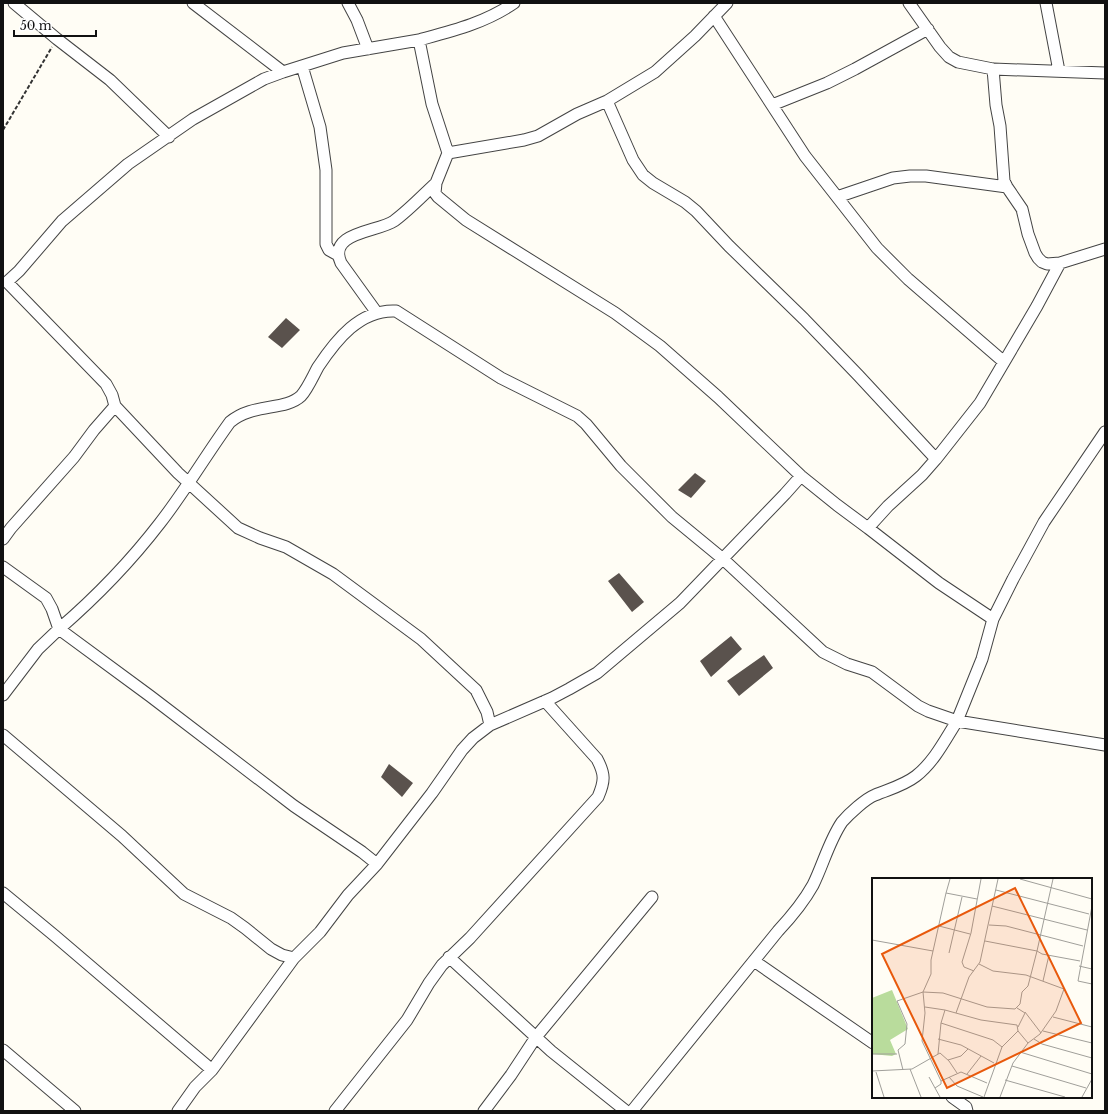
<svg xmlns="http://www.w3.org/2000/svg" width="1108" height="1114" font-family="'Libre Baskerville',serif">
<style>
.building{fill:#5a524d}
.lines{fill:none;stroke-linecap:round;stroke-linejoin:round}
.minor-casing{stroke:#444;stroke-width:13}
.path{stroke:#333;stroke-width:2;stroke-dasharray:4 2;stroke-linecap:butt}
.minor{stroke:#fff;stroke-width:11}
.inset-road{fill:none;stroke:#a09f9a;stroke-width:1}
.view{fill:#e8590c;fill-opacity:0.15;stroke:#e8590c;stroke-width:2}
.inset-edge{fill:none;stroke:#111;stroke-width:2}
</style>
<rect width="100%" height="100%" fill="#fffdf5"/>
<path class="building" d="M286,318L300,330L282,348L268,337Z
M695,473L706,481L691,498L678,490Z
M619,573L644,602L632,612L608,581Z
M731,636L742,649L711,677L700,661Z
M764,655L773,668L739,696L727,681Z
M389,764L413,783L402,797L381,777Z"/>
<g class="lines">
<g class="minor-casing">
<path id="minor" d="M14,3L57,39L110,80L169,137
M193,3L283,72
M348,3L357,20L368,49
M909,3L940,47L949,57L958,62L993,69L1105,73
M1046,3L1059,71
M714,16L805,156L877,248L908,279L1004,362
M419,40C452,31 485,23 514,3
M302,66L320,127L326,170V244L329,250L338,255
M993,69L996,105L1000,126L1004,181L1007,187L1022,209L1028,234L1035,253L1038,258L1042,262L1047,264L1060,263L1105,249
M772,105L827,83L855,69L928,29
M448,153L436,183L435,193L438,197L466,220L615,313L660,346L718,397L801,476L837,505L868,528L888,506L922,475L936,459L858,375L804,319L729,246L696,211L685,202L653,183L643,175L633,160L607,101
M837,197L893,178L910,176H926L1007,187
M377,313L341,263C327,232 378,232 394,221C409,210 423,195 436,183
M936,459L980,403L1037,306L1060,263
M868,528L939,583L993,619
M3,539L11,528L74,457L94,430L115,406
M3,567L46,598L52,609L59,629L38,649L3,695
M490,725L487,712L476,690L421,639L333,574L286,547L260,538L238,528L178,473L115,406L112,395L106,384L7,282L19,271L62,221L128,164L193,119L264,79L283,72L343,53L419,40L432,104L448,153L524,140L538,136L577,114L607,101L655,72L695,36L727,3
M3,735L122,836L184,894L231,918L245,928L271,949L282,955L294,958
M377,864L362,852L294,806L150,696L59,629C96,597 130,562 160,523C185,491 206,455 230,422C252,403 285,411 301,396C308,388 313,376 318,367C336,340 360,309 396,311L501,378L577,416L586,424L621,466L672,517L723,559L823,652L847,664L872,672L918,706L928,711L957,721L982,659L993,619L1013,579L1044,522L1105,432
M3,893L55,936L212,1070
M449,957L551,1051L626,1111
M754,961L873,1043
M3,1050L75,1111
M952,1097L966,1107L967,1111
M178,1111L195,1087L212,1070L294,958L320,932L348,895L377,864L432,793L462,750L473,738L490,725L552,698L569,689L597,673L680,603L785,494L801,476
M335,1111L407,1020L429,983L442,965L470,938L598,797C605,781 605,774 597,759L545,701
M484,1111L511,1075L536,1037L652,897
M632,1111L778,931C792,916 803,903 813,885C823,865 829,841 842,822C849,814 865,799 875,795C889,789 903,786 916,776C934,762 945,740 957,721L1105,745"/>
</g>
<path class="path" d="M3,130L52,47"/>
<use href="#minor" class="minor"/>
</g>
<g transform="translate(872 878)">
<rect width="220" height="220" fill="#fffdf5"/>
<path d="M20,112L36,151L18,162L24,176L20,178L0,176V120Z" fill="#b9dc9c"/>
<path class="inset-road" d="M78,1L74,15L105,21M148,1L220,21M181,1L165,73L170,76L208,83M124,12L217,36M120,28L215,52M220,28L206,103L220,106M117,47L134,48L211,68M67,48L98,56M0,62L61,73M77,75L90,19M107,86L121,93L154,97L192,111L184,133L168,156L156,165L146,153L130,169L112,219M207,88L220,91M102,93L92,89L90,84L99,55L109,1M171,103L177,77M53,129L73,132M145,130L153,135L146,149M153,134L169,155M84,135L97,99L108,84L126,1M181,139L220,149M171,153L220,165M66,161L89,167L122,185M162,161L170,166L220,180M130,169L121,162L69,145L73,132L109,142L145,147L146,153M148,174L220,196M0,176H25M66,176L69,145M76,182L89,178L96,171M140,188L214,210M38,191L49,219M31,192L26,172L33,166L35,146L25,123L51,114L59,96V82L74,15M0,193L40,191L68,175L77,183L85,195M4,194L12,219M95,196L109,178M57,199L63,210M77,199L85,208L111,219M133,202L193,219M69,203L50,163L53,135L51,114L71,115L115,129L143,131L148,126L150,114L156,108L165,73L113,63M68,219L63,210L69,206V203L89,194L115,205M128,219L141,185L156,165M210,219L220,201"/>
<path class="view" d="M143,10L209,145L75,210L10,76Z"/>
<rect width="220" height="220" class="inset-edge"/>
</g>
<rect width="1108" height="1114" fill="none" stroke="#111111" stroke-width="8"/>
<path d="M14 30v6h82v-6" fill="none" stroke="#111111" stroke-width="2"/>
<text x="20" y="30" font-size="12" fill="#111111" stroke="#ffffff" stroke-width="3" paint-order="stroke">50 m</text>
</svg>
